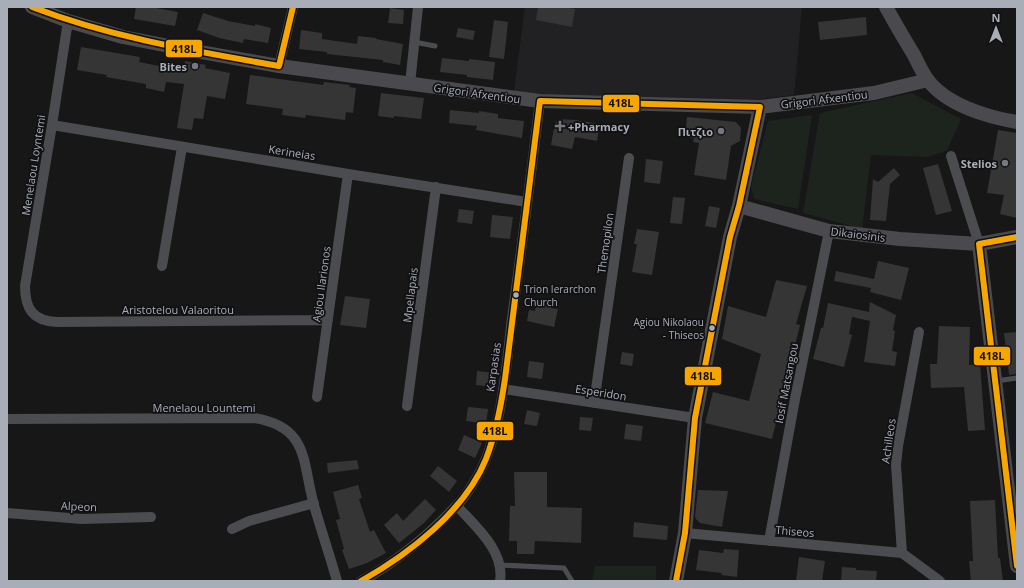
<svg xmlns="http://www.w3.org/2000/svg" width="1024" height="588" font-family="'Open Sans',sans-serif">
<style>
.built{fill:#212123}
.green{fill:#1d241e}
.building{fill:#353536}
.lines{fill:none;stroke-linecap:round;stroke-linejoin:round}
.lane{stroke:#4b4c50;stroke-width:5}
.street{stroke:#4b4c50;stroke-width:10}
.secondary{stroke:#4a4a4e;stroke-width:14}
.bus-1-casing{stroke:#111113;stroke-width:9}
.bus-1{stroke:#f7a600;stroke-width:6}
.poi-dot{fill:#757880;stroke:#111113;stroke-width:1.5}
.bus-dot{fill:#a8adb8;stroke:#111113;stroke-width:1.5}
.labels{text-anchor:middle;dominant-baseline:central;stroke-width:3.5;stroke-linejoin:round;paint-order:stroke}
.bus-label{font-size:10px;fill:#a8adb8;stroke:#111113;text-anchor:start}
.poi-label{font-size:11px;font-weight:bold;fill:#a8adb8;stroke:#111113;text-anchor:end}
.street-label{font-size:11px;fill:#a8adb8;stroke:#111113}
.line-badge{stroke:#111113;stroke-width:1.5}
.pale-badge-label{font-size:11px;text-anchor:middle;font-weight:bold;fill:#111}
</style>
<rect width="100%" height="100%" fill="#171717"/>
<path class="built" d="M525,7H802L794,95L753,100L541,94L514,91Z"/>
<path class="green" d="M912,93L961,119L947,151L927,157L871,155L862,229L803,213L820,113Z
M812,115L798,209L754,199L751,187L768,121Z
M595,566H656V581H592Z"/>
<path class="building" d="M136,7H151L178,12L175,26L134,19Z
M538,7H564L575,9L572,27L536,20Z
M390,8L404,10L403,24L388,23Z
M203,13L228,21L255,26V24L271,28L268,43L244,39L243,43L219,38L197,30Z
M866,17L867,35L820,40L818,22Z
M494,20L508,22L504,59L489,57Z
M458,28L475,31L473,40L456,37Z
M301,30L322,33V39L357,44L358,36L376,38V39L403,44L400,65L383,62V60L327,54V52L299,49Z
M81,47L140,57L139,62L184,71L185,61L206,65L205,68L230,73L225,99L207,96L203,119L194,118L192,130L177,128L184,84L166,82L164,92L146,88V84L106,77L107,75L77,70Z
M442,58L469,61V59L495,62L493,80L467,77V75L440,72Z
M250,75L323,85L324,82L350,85L349,87L356,88L353,113L346,112L345,120L306,115L305,118L282,115L283,109L246,104Z
M381,93L424,98L421,119L394,116V118L378,116Z
M450,110L479,113V111L498,114V118L524,121L522,138L476,130L477,126L449,123Z
M687,117L736,122L741,128L740,141L731,146L726,180L694,175L699,143L693,142L694,138L685,137Z
M559,119L575,120L600,124L597,141L575,137L572,149L551,145L555,123Z
M998,130L1017,133V218L1000,214L1004,195L987,193Z
M646,159L663,161L660,184L644,182Z
M938,164L952,211L936,215L923,168Z
M894,168L900,175L890,184L886,221L870,220L873,179L878,182Z
M673,197L685,198L682,224L670,223Z
M709,206L720,208L716,228L705,226Z
M459,209L474,211L472,224L457,222Z
M492,215L513,217L510,239L490,237Z
M637,229L659,232L652,275L632,272L637,244H634Z
M878,261L909,268L901,300L870,292L871,288L834,281L836,271L874,279Z
M776,280L807,286L796,324L800,325L772,439L705,423L713,392L749,401L761,354L722,339L728,306L766,317Z
M345,296L370,299L366,328L340,325Z
M537,302L552,305L551,308L558,309L554,327L527,321L529,310L535,311Z
M870,302L896,315L893,330L895,331L892,351L897,352L895,366L864,362L870,321L852,317L849,334L852,335L844,367L813,359L821,328H823L828,303L869,312Z
M939,326L970,327L969,365L980,364L985,430L968,431L964,387L931,388L930,364H937Z
M1017,332V374L1009,375L1004,333Z
M622,352L634,354L632,366L620,364Z
M529,361L544,363L542,379L527,377Z
M477,371L495,373L494,387L476,385Z
M468,407L488,409L486,424L466,421Z
M527,410L540,413L537,426L524,424Z
M580,417L593,418L591,431L579,430Z
M626,424L643,426L641,441L624,439Z
M464,435L482,443L475,458L458,450Z
M357,460L359,469L328,473L327,463Z
M438,466L457,481L449,492L430,476Z
M514,472H547V507L582,508L581,543L535,541L534,554H517V541H509L510,506H515Z
M358,485L362,498L359,499L370,532L374,530L386,553L367,563L349,569L342,550L344,549L336,520L340,519L333,492Z
M698,490L728,491L722,527L700,523L696,519L695,516Z
M425,499L436,510L424,523L399,543L384,525L397,513L403,521Z
M995,500L998,558H1000L1003,581H971L969,561H973L970,501Z
M634,522L668,526L667,540L633,537Z
M724,549L739,550L737,577L721,575L722,573L696,570L699,550L723,553Z
M799,557L825,561L822,581H796Z
M842,567L856,568V570L877,571L876,581H841Z"/>
<g class="lines">
<path class="lane" d="M414,42L435,46
M996,381L1017,378
M500,565L564,568L572,581"/>
<path class="street" d="M68,21L52,125L25,286C25,309 33,321 57,322L328,320
M279,66L293,7
M410,84L418,7
M52,125L348,174L527,202
M951,156L979,244
M162,266L182,147
M503,389L695,418
M317,397L348,174
M594,403L629,158
M407,406L436,187
M7,419L254,418C310,427 302,463 314,505C321,530 330,556 337,581
M457,506C475,526 505,551 500,581
M7,513L82,519L151,517
M232,529L249,521L314,503
M685,533L902,553
M769,541L795,399L829,231
M902,553L896,465L898,446L919,332
M902,553L940,581
M361,581C394,564 431,533 456,506C465,498 471,487 477,477C502,434 506,367 512,318C522,246 531,174 540,101"/>
<path class="secondary" d="M32,7L68,21L92,28L123,37L184,49L279,66L540,101L760,107L874,93L928,80
M886,7C895,23 904,39 914,55C918,63 922,72 927,79C946,105 987,117 1017,122
M739,206L829,231L900,239L979,244L1017,237
M979,244L1017,566
M676,581L685,533L695,418L730,237L739,206L760,107"/>
<g class="bus-1-casing">
<path id="bus-1" d="M32,7C113,38 194,51 279,66L293,7
M1017,237L979,244L1017,566
M361,581C409,554 465,511 486,459C496,433 501,406 505,379L540,101L760,107L739,206L730,237L695,418L685,533L676,581"/>
</g>
<use href="#bus-1" class="bus-1"/>
</g>
<g class="poi-dot">
<circle cx="195" cy="66" r="4"/>
<path d="M558 120h4v4h4v4h-4v4h-4v-4h-4v-4h4z"/>
<circle cx="721" cy="131" r="4"/>
<circle cx="1005" cy="163" r="4"/>
</g>
<g class="bus-dot">
<circle cx="516" cy="295" r="3.5"/>
<circle cx="712" cy="328" r="3.5"/>
</g>
<g class="labels">
<g class="bus-label">
<text x="524" y="289">Trion Ierarchon<tspan x="524" dy="13">Church</tspan></text>
<text x="704" y="322" text-anchor="end">Agiou Nikolaou<tspan x="704" dy="13">- Thiseos</tspan></text>
</g>
<g class="poi-label">
<text x="187" y="66">Bites</text>
<text x="568" y="126" text-anchor="start">+Pharmacy</text>
<text x="713" y="131">Πιτζιο</text>
<text x="997" y="163">Stelios</text>
</g>
<g class="street-label">
<text transform="translate(477 93) rotate(8)">Grigori Afxentiou</text>
<text transform="translate(824 99) rotate(-7)">Grigori Afxentiou</text>
<text transform="translate(292 152) rotate(9)">Kerineias</text>
<text transform="translate(33 165) rotate(-81)">Menelaou Loyntemi</text>
<text transform="translate(858 234) rotate(7)">Dikaiosinis</text>
<text transform="translate(605 243) rotate(-82)">Themopilon</text>
<text transform="translate(321 284) rotate(-82)">Agiou Ilarionos</text>
<text transform="translate(410 295) rotate(-83)">Mpellapais</text>
<text x="178" y="309">Aristotelou Valaoritou</text>
<text transform="translate(493 367) rotate(-82)">Karpasias</text>
<text transform="translate(786 383) rotate(-79)">Iosif Matsangou</text>
<text transform="translate(601 392) rotate(9)">Esperidon</text>
<text x="204" y="407">Menelaou Lountemi</text>
<text transform="translate(888 441) rotate(-82)">Achilleos</text>
<text transform="translate(79 506) rotate(2)">Alpeon</text>
<text transform="translate(795 531) rotate(5)">Thiseos</text>
</g>
</g>
<g class="line-badge">
<rect x="165" y="39" width="38" height="19" rx="4" fill="#f7a600"/>
<rect x="602" y="94" width="38" height="19" rx="4" fill="#f7a600"/>
<rect x="973" y="346" width="38" height="20" rx="4" fill="#f7a600"/>
<rect x="684" y="366" width="38" height="20" rx="4" fill="#f7a600"/>
<rect x="476" y="421" width="38" height="20" rx="4" fill="#f7a600"/>
</g>
<g class="pale-badge-label">
<text x="184" y="53">418L</text>
<text x="621" y="107">418L</text>
<text x="992" y="360">418L</text>
<text x="703" y="380">418L</text>
<text x="495" y="435">418L</text>
</g>
<rect width="1024" height="588" fill="none" stroke="#a8adb8" stroke-width="16"/>
<g transform="translate(996 28)" stroke="#111113" stroke-width="3" paint-order="stroke">
<path d="M0-3L7 15L0 10L-7 15Z" fill="#a8adb8"/>
<text y="-6" font-size="11" font-weight="bold" text-anchor="middle" fill="#a8adb8">N</text>
</g>
</svg>
